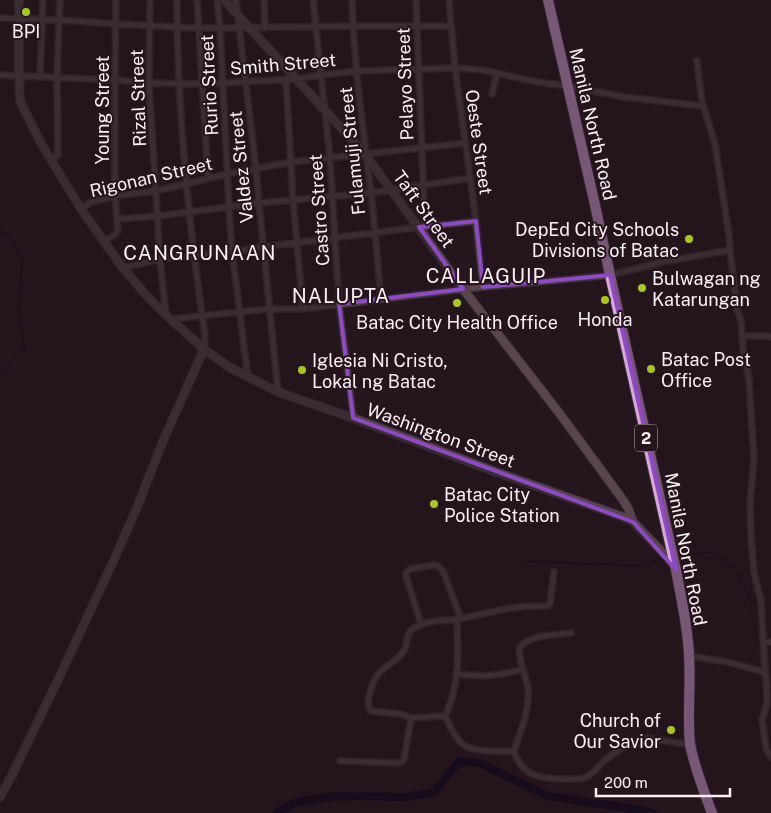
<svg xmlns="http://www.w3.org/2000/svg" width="771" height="813" font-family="'Public Sans',sans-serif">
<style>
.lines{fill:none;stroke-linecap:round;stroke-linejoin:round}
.stream{stroke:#08001c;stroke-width:1}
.river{stroke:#08001c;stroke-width:8}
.street-casing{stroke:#3d3236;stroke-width:8}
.secondary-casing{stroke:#3d3236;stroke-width:10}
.highway-casing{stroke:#3d3236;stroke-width:12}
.street{stroke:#58454d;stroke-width:5}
.secondary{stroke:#58454d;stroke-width:8}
.highway{stroke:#dca6e1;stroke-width:10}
.marked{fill:none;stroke:#8e49c7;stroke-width:4;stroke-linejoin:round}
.poi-dot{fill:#a8c71c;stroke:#25151d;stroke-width:2}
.labels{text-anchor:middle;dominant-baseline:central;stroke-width:4;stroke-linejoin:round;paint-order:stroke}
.shield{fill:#25151d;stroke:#bbaeb4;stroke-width:1}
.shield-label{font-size:16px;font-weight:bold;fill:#fbeff4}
.poi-label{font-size:18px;fill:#fbeff4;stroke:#25151d;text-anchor:start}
.street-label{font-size:18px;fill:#fbeff4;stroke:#25151d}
.quarter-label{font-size:20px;letter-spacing:1px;fill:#fbeff4;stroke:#25151d}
</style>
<rect width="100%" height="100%" fill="#25151d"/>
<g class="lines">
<path class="stream" d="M0,228L10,237L22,259L19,317L25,349L12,360L0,375
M679,555L714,552L738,575L752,602L749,611
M524,561L642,566L664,558"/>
<path class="river" d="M276,813L296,802L337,796L406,797L434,792L459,761L479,763L548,796L627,808L653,813"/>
<g class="street-casing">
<path id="street" d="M150,0L149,83L160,259L166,315
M177,0C177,113 189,224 205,336L204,349
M197,0L208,178
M217,0L220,28L229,207L232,252L248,377
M236,0L256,169L259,203L278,392
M264,0L265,28
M313,0L330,158L339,304L353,418
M352,0C354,65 363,129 371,193C375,229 378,264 381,299
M416,0L425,227
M449,0L455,68L476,221L483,287
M0,18L60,20L116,24L198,28L353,26H451
M0,75L115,80L149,83L202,84L296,79L321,75L358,71L455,68L483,70L537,82L567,86L624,97L703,106
M40,76L43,0
M286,80L293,200L303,309
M492,94L497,73
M50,160L58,155L57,77L60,0
M81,209L91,202L115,196L156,191L227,174L291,162L466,143
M118,219L158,216L259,203L371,193L470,178
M103,241L113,236L118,231L115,196V80L116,0
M730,250L737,309L741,321L743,349L749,379L754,460L750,503L751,537L754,572L761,601L765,673
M123,268L160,259L232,252L263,247L419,227L476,221
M171,319L269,309H303L463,289L610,275L663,262L730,250L729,235L715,144L702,101L697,61
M742,336H767L771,337
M421,624L406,576V573L410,569L434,565L438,566L443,571L461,619
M571,633C554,635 532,634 520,647C517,660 527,676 528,689C530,711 520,732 514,751C522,778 543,779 567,779C573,779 580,780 586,777C593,774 598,767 603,762C616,751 631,741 647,738L690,745
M763,643L771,642
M689,656L728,662L757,670L765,673L766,676L767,703L762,720L763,725L766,749L771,757
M457,674C482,677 499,676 523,669
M445,716C460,686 458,652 457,620
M514,751C500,751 471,753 461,743C454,736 450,725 445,716L411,718L401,714L371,711C364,702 373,680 380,672C387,665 397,661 403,652C410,642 403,631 420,625C431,620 445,621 457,619C479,616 500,608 521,607C530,606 539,606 548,606L550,603L554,572
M340,761L399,763L402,762L404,759L411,718"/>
</g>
<g class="secondary-casing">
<path id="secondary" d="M19,0V76L20,101L42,145L81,209L123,268L146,295L166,315L204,349L229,367L278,392L353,418L493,471L623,517L633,522L668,558L674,566
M224,0L365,154L463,289L560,414L623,500L628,508L633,522
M0,797L12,775L57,682L113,562L138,505L163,441L204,349"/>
</g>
<g class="highway-casing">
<path id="highway" d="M548,0L595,205L610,275L676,570C681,598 688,627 689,656C691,685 687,715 690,744C694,766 704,792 712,813"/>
</g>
<use href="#street" class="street"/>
<use href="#secondary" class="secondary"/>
<use href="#highway" class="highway"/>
</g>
<path d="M0 0H771V813H0ZM476,221L483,287L610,275L676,570L633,522L353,418L339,304L463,289L419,227Z" fill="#25151d" fill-opacity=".55" fill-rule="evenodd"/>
<path class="marked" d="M476,221L483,287L610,275L676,570L633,522L353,418L339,304L463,289L419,227Z"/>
<g class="poi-dot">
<circle cx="26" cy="12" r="5"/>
<circle cx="689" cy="239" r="5"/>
<circle cx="642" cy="288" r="5"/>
<circle cx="605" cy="300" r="5"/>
<circle cx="457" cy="303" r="5"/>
<circle cx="651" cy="369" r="5"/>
<circle cx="302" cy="370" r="5"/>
<circle cx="434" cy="504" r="5"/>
<circle cx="671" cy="730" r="5"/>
</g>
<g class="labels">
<rect class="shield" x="635" y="424.5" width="22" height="27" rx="4"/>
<g class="shield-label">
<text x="646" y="438">2</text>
</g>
<g class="poi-label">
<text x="26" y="31" text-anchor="middle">BPI</text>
<text x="679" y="229" text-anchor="end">DepEd City Schools<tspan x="679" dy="21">Divisions of Batac</tspan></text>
<text x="652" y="278">Bulwagan ng<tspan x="652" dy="21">Katarungan</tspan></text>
<text x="605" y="319" text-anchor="middle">Honda</text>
<text x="457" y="322" text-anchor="middle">Batac City Health Office</text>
<text x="661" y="359">Batac Post<tspan x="661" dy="21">Office</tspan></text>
<text x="312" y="360">Iglesia Ni Cristo,<tspan x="312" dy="21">Lokal ng Batac</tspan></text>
<text x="444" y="494">Batac City<tspan x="444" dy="21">Police Station</tspan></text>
<text x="661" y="720" text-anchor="end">Church of<tspan x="661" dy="21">Our Savior</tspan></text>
</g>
<g class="street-label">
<text transform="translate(283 64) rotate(-5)">Smith Street</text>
<text transform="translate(405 84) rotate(-92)">Pelayo Street</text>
<text transform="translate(209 85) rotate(-93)">Rurio Street</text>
<text transform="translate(138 98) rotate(-92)">Rizal Street</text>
<text transform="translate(102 110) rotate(-90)">Young Street</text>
<text transform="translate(593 124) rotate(77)">Manila North Road</text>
<text transform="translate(479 142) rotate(82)">Oeste Street</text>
<text transform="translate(352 151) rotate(-96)">Fulamuji Street</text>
<text transform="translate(241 167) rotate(-96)">Valdez Street</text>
<text transform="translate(151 177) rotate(-13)">Rigonan Street</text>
<text transform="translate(424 209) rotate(54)">Taft Street</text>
<text transform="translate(319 210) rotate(-94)">Castro Street</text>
<text transform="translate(441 435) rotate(20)">Washington Street</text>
<text transform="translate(686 549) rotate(79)">Manila North Road</text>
</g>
<g class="quarter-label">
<text x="200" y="253">CANGRUNAAN</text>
<text x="486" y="276">CALLAGUIP</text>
<text x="341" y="296">NALUPTA</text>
</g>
</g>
<path d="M596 788v8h134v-8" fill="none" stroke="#fbeff4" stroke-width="2.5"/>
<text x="604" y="788" font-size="15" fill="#fbeff4" stroke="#25151d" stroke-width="4" paint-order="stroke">200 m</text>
</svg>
